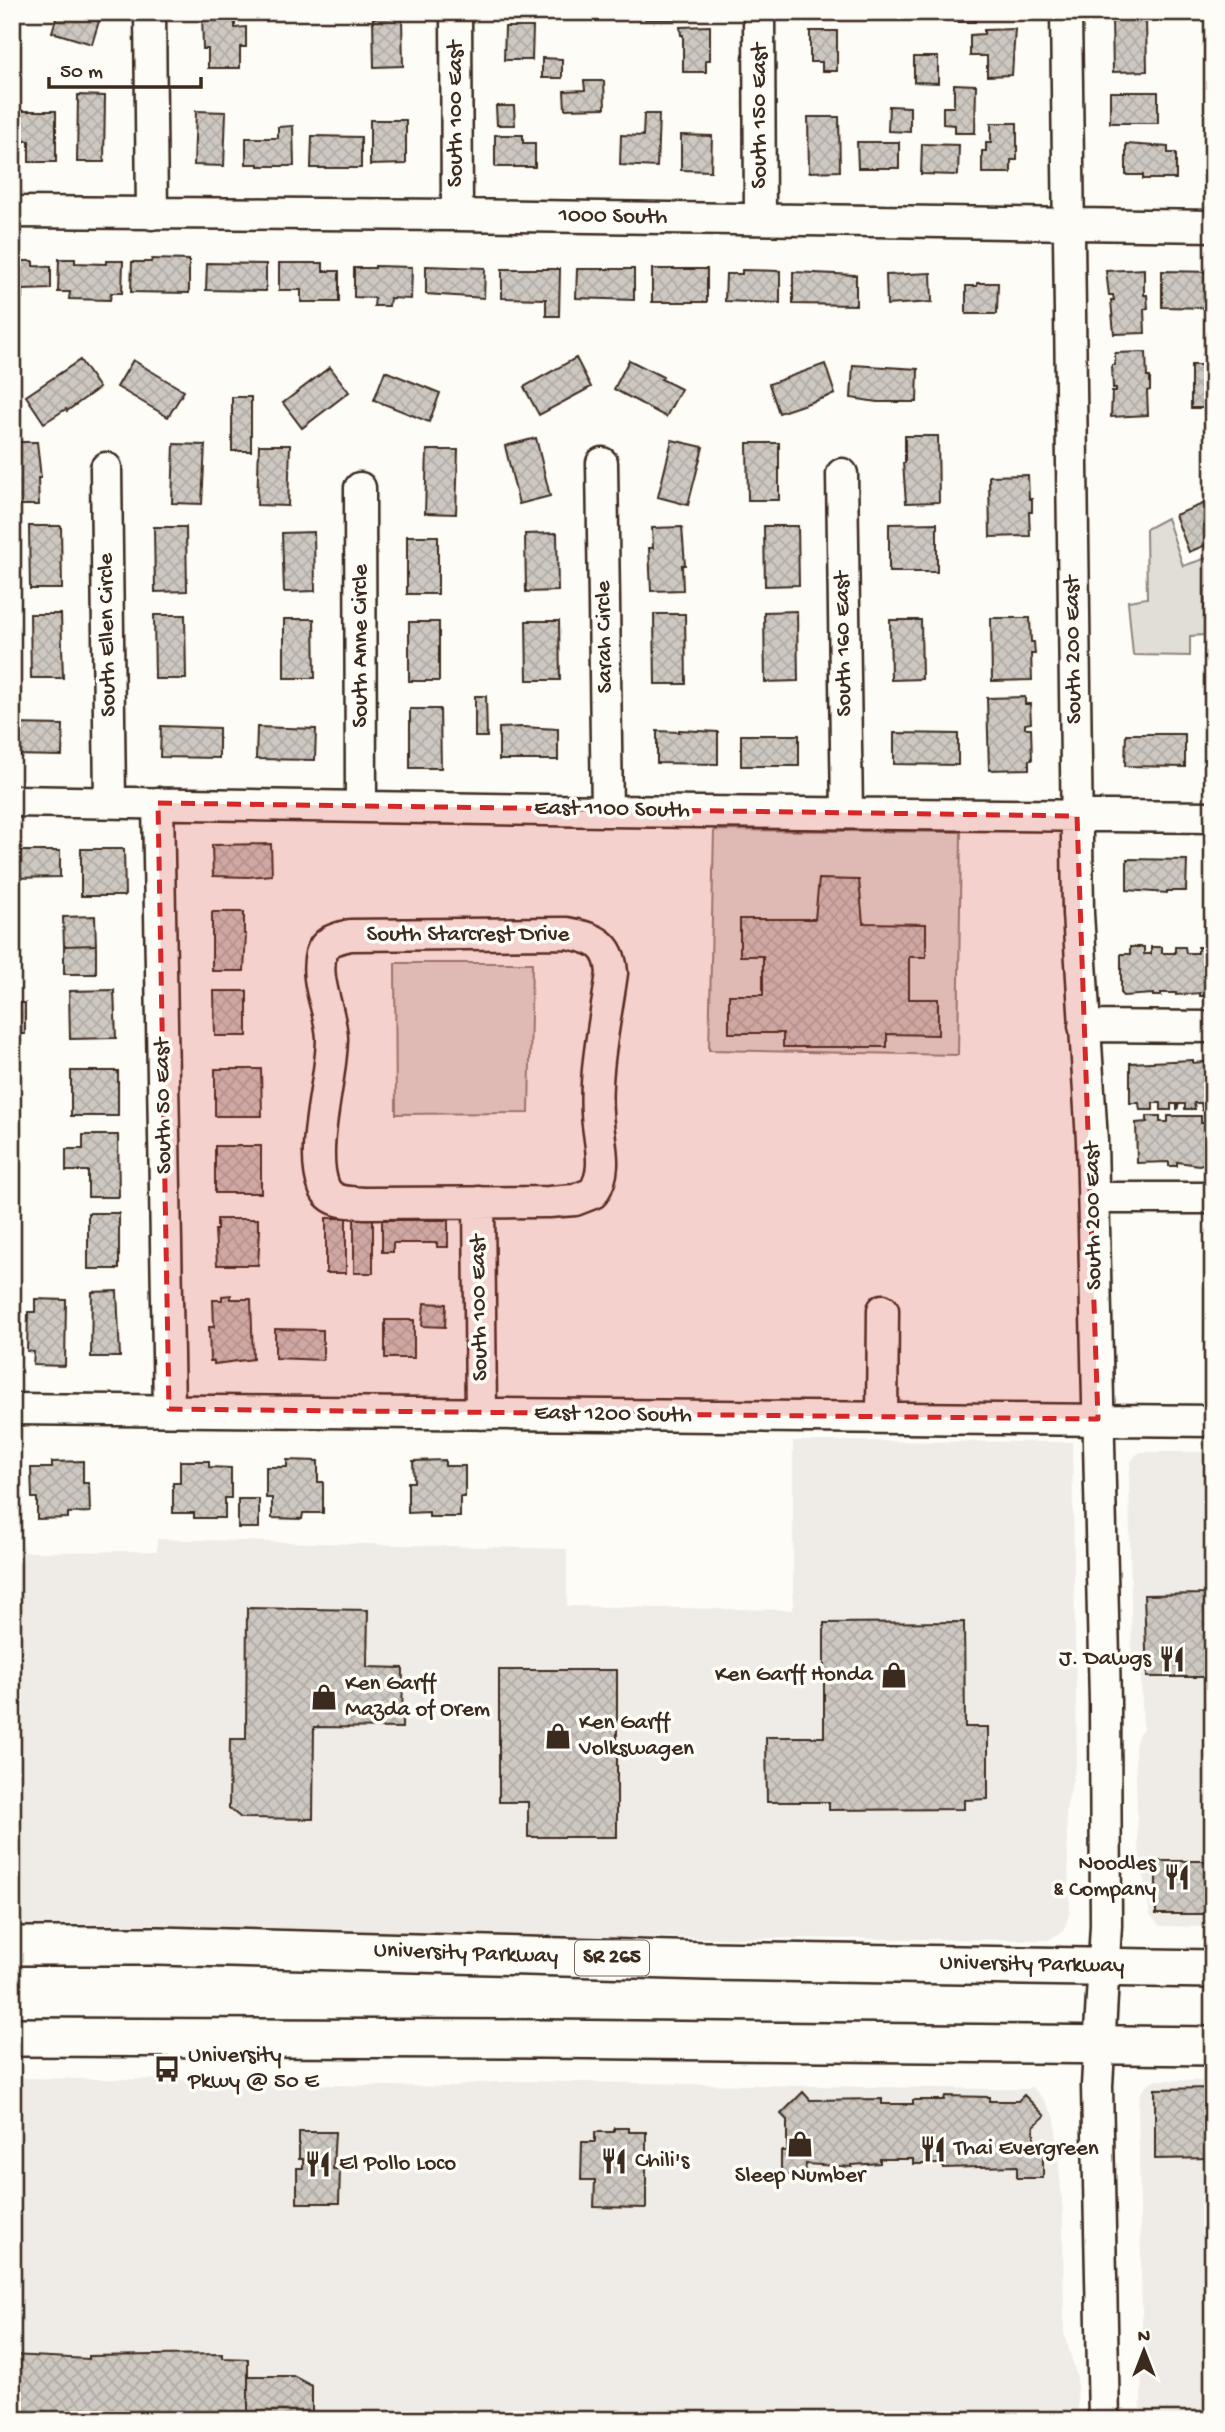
<svg xmlns="http://www.w3.org/2000/svg" width="1225" height="2432" font-family="'Gochi Hand',sans-serif">
<style>
.built{fill:#efece7}
.green{fill:#e1ded7;stroke:#8e847a;stroke-width:2}
.building{fill:url(#building-cross-hatch);stroke:#3b2a1e;stroke-width:2}
.lines{fill:none;stroke-linecap:round;stroke-linejoin:round}
.minor-casing{stroke:#3b2a1e;stroke-width:35}
.major-casing{stroke:#3b2a1e;stroke-width:42}
.minor{stroke:#fdfcf7;stroke-width:30}
.major{stroke:#fdfcf7;stroke-width:37}
.marked{fill:#d62828;fill-opacity:0.2;stroke:#d62828;stroke-width:5;stroke-dasharray:14 9;stroke-linejoin:round}
.labels{text-anchor:middle;dominant-baseline:central;stroke-width:7;stroke-linejoin:round;paint-order:stroke}
.shield{fill:#fdfcf7;stroke:#75695f;stroke-width:2}
.shield-label{font-size:21px;font-weight:bold;fill:#3b2a1e}
.street-label{font-size:23px;fill:#3b2a1e;stroke:#fdfcf7}
.poi-label{font-size:23px;fill:#3b2a1e;stroke:#fdfcf7;text-anchor:start}
</style>
<defs>
<pattern id="building-cross-hatch" width="8" height="8" patternUnits="userSpaceOnUse" patternTransform="scale(1.75)"><rect width="8" height="8" fill="#cdc8c2"/><path d="M0 0l8 8M0 8l8-8" fill="none" stroke="#b1aca6"/></pattern>
</defs>
<rect width="100%" height="100%" fill="#fdfcf7"/>
<filter id="ink" filterUnits="userSpaceOnUse"><feTurbulence type="fractalNoise" baseFrequency=".0143" numOctaves="2"/><feDisplacementMap in="SourceGraphic" scale="14" xChannelSelector="R" yChannelSelector="G"/><feConvolveMatrix kernelMatrix="1 2 1 2 8 2 1 2 1" color-interpolation-filters="sRGB"/></filter>
<g filter="url(#ink)">
<path class="built" d="M793,1441L1072,1442L1077,1760L1066,1810L1070,1911L1064,1931L1048,1940L12,1933V1563H22L23,1552L157,1551V1539L567,1549V1606L793,1610Z
M1141,1452H1213V1927L1160,1926L1150,1915L1138,1844L1135,1747L1138,1735L1143,1729L1141,1678L1135,1675L1132,1667L1129,1475L1131,1462L1136,1455Z
M12,2078L290,2081L328,2085L455,2087L474,2083L523,2081L997,2089H1028L1031,2086L1045,2101L1055,2118L1063,2212L1064,2333L1077,2377L1078,2420H12Z
M1157,2080L1213,2081V2420H1141L1142,2316L1138,2105L1140,2094L1147,2085Z"/>
<path class="green" d="M1167,518L1183,566L1213,556V586L1205,587L1204,635L1190,636V656L1133,655L1128,601L1147,598L1146,529Z
M714,830L961,832L958,1055L709,1050Z
M395,963H532L529,1113L396,1114Z"/>
<path class="building" d="M58,12H90L88,18L99,21L92,44L52,32Z
M202,12H235V28L246,27V47H240V68H208V49H203Z
M510,12H533V18H510Z
M645,12H673V19H645Z
M808,12H835V20H808Z
M954,12H975V22H954Z
M373,18H402L403,66L374,67Z
M1112,19H1146L1147,71L1113,72Z
M710,26V60H706V72H683V35H681L680,27Z
M505,27H533L532,60H504Z
M1015,29L1012,75L987,76V56H970V35L984,34V30Z
M810,31H837V71H822V62H810Z
M914,57H938V83L914,82Z
M542,58L562,59V78H542Z
M584,81H604L605,108L565,109L564,91L585,90Z
M954,84L976,85L975,133H955V125L943,124V107H954Z
M1110,92H1158V123H1110Z
M78,95L105,96L104,162H77Z
M496,106H514L515,125H497Z
M889,106L910,107V132L888,131Z
M12,111H56V162H29V141H12Z
M196,111L226,112L224,166L194,165Z
M644,114H659L657,167L620,165L621,135L643,136Z
M808,117H839L840,171L809,172Z
M370,120H406V164L370,165Z
M991,123H1017V160H1011V173H982V151H986V143H991Z
M293,126L294,166H258V164H246V138H278V127Z
M495,135H523V143H535V167H495Z
M681,135L712,136L711,171L681,170Z
M312,136L361,137V168H311Z
M857,142H899V168H858Z
M922,144L959,145L958,175L921,174Z
M1126,144L1168,147V153H1176V179H1143V175H1126Z
M12,255H20V261H33V266L51,267V289L22,290V298H12Z
M59,259H75V263L106,264V261H123L122,293H111L110,300L69,299L70,292H58Z
M152,259L189,260V293L131,292L132,262H151Z
M207,263L266,264V291L206,290Z
M279,263H323V271H339V302H301V290H279Z
M375,266L412,267L411,299L390,298L389,306H374L375,298L354,297V268H375Z
M426,266L485,268L484,298L426,294Z
M502,269H560L559,316H546V299L502,298Z
M577,269H634V300L576,298Z
M652,269H707V302H652Z
M1144,269V295H1147L1148,308L1144,309L1145,333L1114,334L1111,300H1114L1113,295H1109L1106,271Z
M742,270L780,271V303L725,301L726,274H742Z
M1162,271L1213,272V308L1162,307Z
M793,272L856,275V305L793,304Z
M931,273L932,302L887,305L886,275Z
M977,283H998L997,314H966V286H977Z
M1146,352L1147,377H1150V390L1147,391L1148,415L1111,417L1112,392H1116V388H1113L1112,365H1115V353Z
M1203,354H1213V408H1191V365H1203Z
M576,358L591,387L539,415L524,387Z
M80,360L99,388L67,411L66,409L44,423L26,396Z
M133,360L184,391L168,417L117,387Z
M629,360L663,377L661,379L681,389L666,417L614,389Z
M825,364L835,394L779,413L769,384Z
M853,365L918,369L917,402H877L851,398Z
M330,367L349,392L302,428L283,403Z
M385,371L440,393L429,422L374,400Z
M232,397H251V451H232Z
M905,436H938L939,502L906,503L903,463H905Z
M536,438L550,496L519,504L505,446Z
M672,440L703,447L688,505L658,497Z
M12,442H37L41,478H38L39,505H12Z
M747,443H779V500H748Z
M174,444L205,445L202,504L172,503Z
M259,445H290L288,506L257,505Z
M427,450H458L456,514L425,513Z
M1028,475L1029,499H1032V512H1029L1030,536L990,537L989,476Z
M1213,500V542L1189,552L1175,515Z
M937,523V572H889V524Z
M29,526H61L62,589H30Z
M764,526H798L799,585L765,586Z
M154,527H186L187,591L155,592Z
M682,527L685,565H682L683,590L651,591L649,548H653L652,528Z
M314,532L315,591L284,592L282,533Z
M557,533L558,591L526,592L525,534Z
M407,536H438V594H407Z
M1209,586H1213V629H1208Z
M797,611L798,681L765,682L764,612Z
M30,614H61L63,678H31Z
M654,614H685L686,684H655Z
M154,615H185L186,679H155Z
M991,618H1030L1031,642H1034L1035,654H1031L1032,680L992,681Z
M284,619H314L315,678H284Z
M890,620H921L922,679L891,680Z
M526,621H559L560,680H527Z
M409,622H439V681H409Z
M475,696H486L487,737H475Z
M1025,697V704H1030L1031,723L1025,724V728H1031L1032,760H1029V769L989,770L987,698Z
M410,709H440L441,768H410Z
M12,724L63,725L62,756L12,755Z
M161,726L219,728V758L160,757Z
M257,727L316,729L315,760L256,759Z
M522,727L558,729V760H499V728Z
M679,730L718,732V764L657,763V731L679,732Z
M894,733L958,734V765L894,764Z
M1126,734H1185V767L1125,766Z
M741,735H799V766H741Z
M271,844L272,875L248,877L213,876L212,845Z
M81,849H124L125,896H81Z
M15,851H60V877L12,878V857H15Z
M1127,859L1187,860L1186,891H1167V893L1127,890Z
M819,879L859,880L863,923L926,924V957H909V999H938V1035L887,1034V1047H783V1033H729V995H763V956H740V919H815Z
M212,912H244V934H246L244,971H212Z
M95,916L96,945L64,946L63,917Z
M96,945V974H64V946Z
M1130,947H1144V954H1151V947H1162V953H1175V947H1185L1186,953H1198V947H1209V953H1213V993H1208V996H1200V993L1176,995V993H1161V996H1153V994L1123,996L1121,994V954H1130Z
M114,990L116,1038L70,1039L69,991Z
M214,991H247V1036H215Z
M12,1003H25V1034H12Z
M1193,1060V1063L1213,1061V1110H1202L1201,1103H1194L1195,1109H1185V1104H1179L1177,1110V1104H1171V1110H1161V1103H1153V1110H1140L1139,1103H1130V1063Z
M215,1069H261L262,1116H215Z
M71,1071H118V1116H71Z
M1147,1116H1160V1122H1168V1116H1201V1123H1209V1162L1199,1165L1177,1162V1166H1169V1162L1137,1163L1136,1123L1147,1122Z
M83,1135H118L119,1197H88V1171H66V1149H83Z
M215,1146H261V1193H215Z
M88,1213H119V1269H88Z
M326,1218H346V1273H326Z
M217,1219H258V1230H260L258,1265H217L215,1230H217Z
M354,1219H373V1273H354Z
M382,1220H448V1247H437V1243H393V1252H382Z
M117,1291L120,1357H91L92,1292Z
M231,1295V1299H251L253,1359L214,1364V1361H210L209,1327H214L213,1300H222V1296Z
M35,1299L66,1300L65,1366L33,1365L34,1352L27,1351L28,1312H35Z
M424,1303L446,1304L445,1327L422,1326Z
M385,1320H414V1358H385Z
M275,1329L323,1330V1360L275,1358Z
M287,1460L318,1461V1482H323V1513H303L302,1519L272,1518V1498H266V1467H287Z
M445,1460V1466H465V1497H460V1517H429V1512L408,1513V1482H414L413,1461Z
M83,1461V1483H89L90,1512L68,1513V1518L37,1519V1498H32L31,1468H52V1462Z
M180,1461H209V1467L231,1468V1498H225V1518H194V1513H173V1483H180Z
M238,1499H259V1528H238Z
M1207,1551H1213V1677H1147L1144,1595L1207,1594Z
M247,1608L368,1610L367,1667L403,1668L402,1728L314,1727L313,1819L241,1818L229,1808L230,1739H246Z
M964,1622L965,1727H988V1799L964,1800V1809L829,1810V1802H767L766,1737H824V1623Z
M499,1670H617V1837H528V1802H499Z
M1156,1861H1213V1914H1156Z
M1213,2088V2158L1155,2159V2089Z
M803,2092L810,2100L882,2099V2104H913V2100H944L945,2096L989,2097V2101H1018L1024,2095L1045,2116L1034,2126V2153H1043V2178H1017V2166L943,2168V2164H913V2159H880V2163L852,2165V2167L806,2164L805,2175H781V2151H787V2120L781,2114Z
M614,2128H629V2132H646V2208L594,2207L595,2180H581L582,2142H595V2132H614Z
M299,2132H335L333,2169H340L339,2203H297V2168H303V2159H299Z
M223,2354V2358L248,2359V2420H12V2355L89,2359V2356Z
M248,2376H293L312,2386V2420H248Z"/>
<g class="lines">
<g class="minor-casing">
<path id="minor" d="M150,12L152,214
M456,12L457,215
M759,12L760,219
M1066,12L1078,913L1092,1141L1105,1702L1106,1925L1097,2086L1104,2420
M12,212L457,215L1213,226
M602,463L607,811
M106,468L110,801
M842,474L847,813
M360,488L361,805
M12,801L607,811L1213,817
M158,803L169,1409
M567,933C594,938 610,943 612,973C606,1017 594,1070 597,1113C598,1141 610,1168 593,1193L575,1200L549,1202L367,1203C351,1202 331,1204 324,1187C309,1149 332,1080 332,1038C331,1011 314,981 321,954C325,940 338,938 350,935Z
M1084,1026L1213,1027
M1094,1198H1213
M479,1202L481,1414
M12,1409L1213,1421
M882,1417L883,1310"/>
</g>
<g class="major-casing">
<path id="major" d="M12,1946H158L707,1961L1213,1969
M12,2037L543,2039L1213,2046"/>
</g>
<use href="#minor" class="minor"/>
<use href="#major" class="major"/>
</g>
</g>
<path class="marked" d="M158,803L1077,816L1098,1419L169,1409Z"/>
<defs>
<g id="restaurant-bare" transform="scale(2.1)"><path d="M-5-6h1v4h1v-4h1v4h1v-4h1v5L-1.5 .5V6h-2V.5L-5-1ZM5-6V6H3V1.5H1.5Q1.5-4 5-6Z" fill="#3b2a1e" stroke="#fdfcf7" stroke-width="2.5" paint-order="stroke"/></g>
<g id="shop-bare" transform="scale(2.1)"><path d="M-5-2.5h2.3a2.7 3.5 0 0 1 5.4 0H5L5.5 6h-11ZM-1.5-2.5h3a1.5 2.3 0 0 0-3 0Z" fill="#3b2a1e" stroke="#fdfcf7" stroke-width="2.5" paint-order="stroke"/></g>
<g id="bus-bare" transform="scale(2.1)"><path d="M-5-6H5V4H4V6H2V4H-2V6H-4V4H-5ZM-3.5-4V0h7V-4ZM-3.5 1.2v1.5H-2V1.2ZM2 1.2v1.5H3.5V1.2Z" fill="#3b2a1e" stroke="#fdfcf7" stroke-width="2.5" paint-order="stroke"/></g>
</defs>
<g fill-rule="evenodd">
<use href="#restaurant-bare" x="1172" y="1659"/>
<use href="#shop-bare" x="894" y="1675"/>
<use href="#shop-bare" x="324" y="1697"/>
<use href="#shop-bare" x="558" y="1736"/>
<use href="#restaurant-bare" x="1177" y="1877"/>
<use href="#bus-bare" x="167" y="2069"/>
<use href="#shop-bare" x="800" y="2144"/>
<use href="#restaurant-bare" x="933" y="2149"/>
<use href="#restaurant-bare" x="614" y="2161"/>
<use href="#restaurant-bare" x="318" y="2164"/>
</g>
<g class="labels">
<rect class="shield" x="575" y="1940.5" width="74" height="35" rx="5"/>
<g class="shield-label">
<text x="612" y="1958">SR 265</text>
</g>
<g class="street-label">
<text transform="translate(456 114) rotate(-90)">South 100 East</text>
<text transform="translate(760 116) rotate(-90)">South 150 East</text>
<text transform="translate(613 217) rotate(1)">1000 South</text>
<text transform="translate(108 635) rotate(-91)">South Ellen Circle</text>
<text transform="translate(605 637) rotate(-91)">Sarah Circle</text>
<text transform="translate(844 644) rotate(-91)">South 160 East</text>
<text transform="translate(361 646) rotate(-90)">South Anne Circle</text>
<text transform="translate(1074 650) rotate(-91)">South 200 East</text>
<text transform="translate(612 810) rotate(1)">East 1100 South</text>
<text x="468" y="935">South Starcrest Drive</text>
<text transform="translate(164 1106) rotate(-91)">South 50 East</text>
<text transform="translate(1094 1216) rotate(-91)">South 200 East</text>
<text transform="translate(480 1308) rotate(-91)">South 100 East</text>
<text transform="translate(613 1415) rotate(1)">East 1200 South</text>
<text transform="translate(466 1954) rotate(2)">University Parkway</text>
<text transform="translate(1032 1965) rotate(1)">University Parkway</text>
</g>
<g class="poi-label">
<text x="1151" y="1659" text-anchor="end">J. Dawgs</text>
<text x="873" y="1675" text-anchor="end">Ken Garff Honda</text>
<text x="345" y="1684">Ken Garff<tspan x="345" dy="26">Mazda of Orem</tspan></text>
<text x="579" y="1723">Ken Garff<tspan x="579" dy="26">Volkswagen</tspan></text>
<text x="1156" y="1864" text-anchor="end">Noodles<tspan x="1156" dy="26">&amp; Company</tspan></text>
<text x="188" y="2056">University<tspan x="188" dy="26">Pkwy @ 50 E</tspan></text>
<text x="954" y="2149">Thai Evergreen</text>
<text x="635" y="2161">Chili's</text>
<text x="339" y="2164">El Pollo Loco</text>
<text x="800" y="2176" text-anchor="middle">Sleep Number</text>
</g>
</g>
<rect width="1225" height="2432" fill="none" stroke="#fdfcf7" stroke-width="42"/>
<rect x="21" y="21" width="1183" height="2390" fill="none" stroke="#3b2a1e" stroke-width="2.5" filter="url(#ink)"/>
<g transform="translate(1144 2351)" stroke="#fdfcf7" stroke-width="5" paint-order="stroke">
<path d="M0-5L12 26L0 18L-12 26Z" fill="#3b2a1e"/>
<text y="-10" font-size="19" font-weight="bold" text-anchor="middle" fill="#3b2a1e">N</text>
</g>
<path d="M49 77v10h152v-10" fill="none" stroke="#3b2a1e" stroke-width="3.5"/>
<text x="60" y="77" font-size="21" fill="#3b2a1e" stroke="#fdfcf7" stroke-width="5" paint-order="stroke">50 m</text>
</svg>
